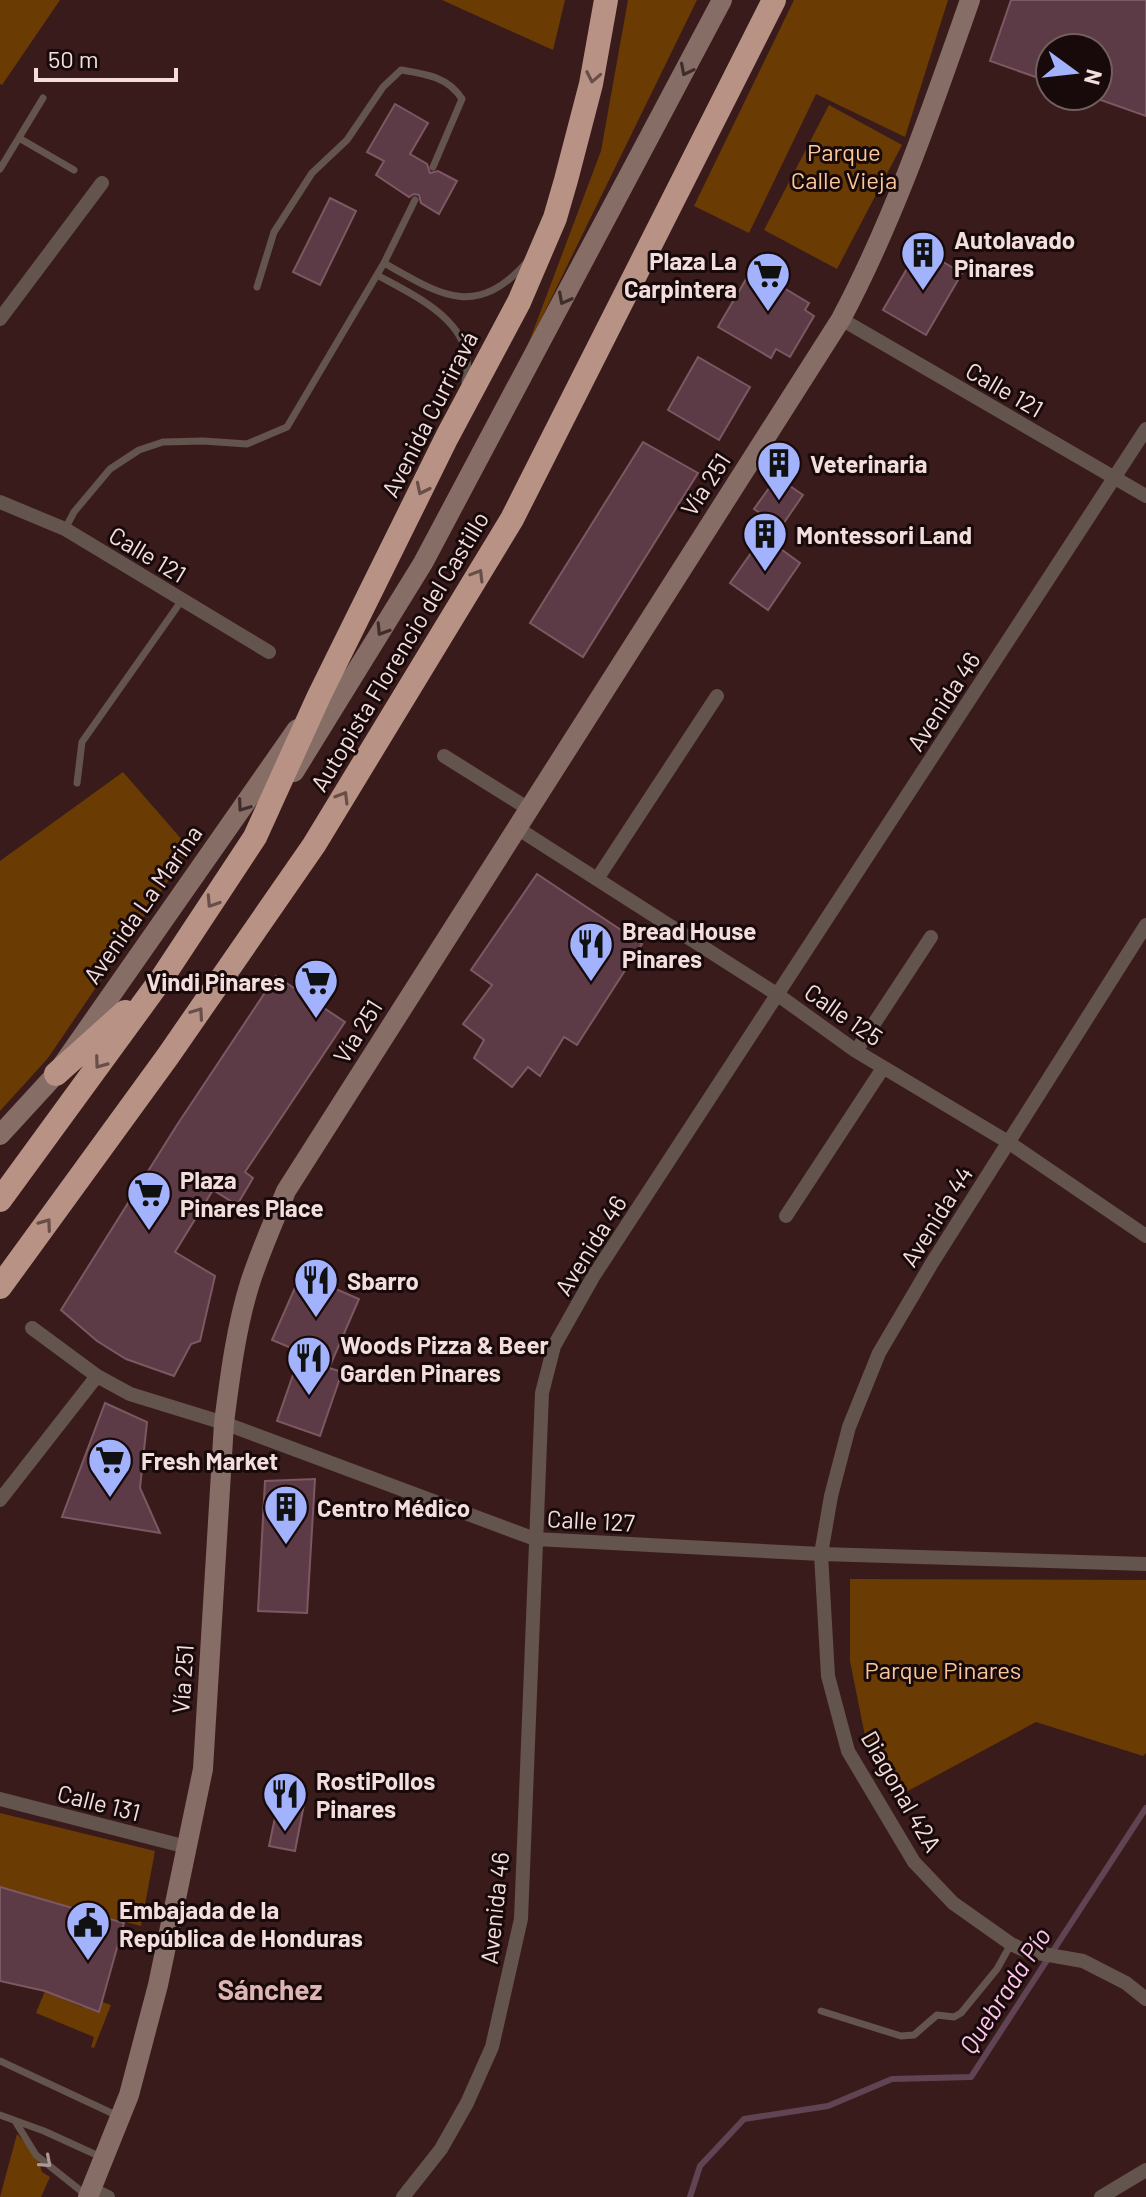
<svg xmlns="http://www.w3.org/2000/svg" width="1146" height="2197" font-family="Barlow,sans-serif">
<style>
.green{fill:#6a3b03}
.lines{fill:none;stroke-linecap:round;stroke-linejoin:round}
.stream{stroke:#604454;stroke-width:6}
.building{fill:#5d3b46;stroke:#7c5863;stroke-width:2}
.lane{stroke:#63544e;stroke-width:7}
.street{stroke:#63544e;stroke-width:14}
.secondary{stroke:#866d65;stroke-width:20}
.highway{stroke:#b89385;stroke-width:24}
.oneway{stroke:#3e2d2a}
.oneway2{stroke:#684e48}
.oneway3{stroke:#ac9996}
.labels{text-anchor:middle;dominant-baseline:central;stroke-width:6;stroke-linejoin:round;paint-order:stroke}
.park-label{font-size:24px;fill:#fbc799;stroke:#180a0a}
.poi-label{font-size:24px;font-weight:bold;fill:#f4dedd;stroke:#180a0a;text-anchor:start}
.street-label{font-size:24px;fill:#f4dedd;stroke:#180a0a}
.water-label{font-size:26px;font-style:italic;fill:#ffc4ec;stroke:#180a0a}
.quarter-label{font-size:28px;font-weight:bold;fill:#dfb5b3;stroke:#180a0a}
</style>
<rect width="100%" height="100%" fill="#3a1b1b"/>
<path class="green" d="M0,0H60L2,85L0,84Z
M442,0H565L553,50Z
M628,0H697L526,350L601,151Z
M794,0H948L905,137L816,94L749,233L694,206Z
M829,105L902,145L837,269L764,230Z
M123,772L190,849L48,1058L0,1111V861Z
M850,1579L1146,1580V1753L1143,1756L1036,1722L893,1799L867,1746L850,1661Z
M0,1813L155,1851L141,1926L0,1889Z
M45,1991L82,2007L100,2001L111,2005L94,2048L91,2047L94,2037L36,2013Z
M17,2134L36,2155L42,2172L50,2177L41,2197H0Z"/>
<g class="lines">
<path class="stream" d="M690,2197L700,2166L744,2119L828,2106L892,2079L971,2077L1146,1808"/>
</g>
<path class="building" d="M1011,0H1146V116L1098,99V48H1050V82L990,61Z
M395,104L428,123L410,154L427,164L430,173L438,171L457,181L439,214L421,203L419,195L414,194L409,197L376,175L384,161L367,152Z
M330,198L356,211L320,285L293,272Z
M919,248L962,273L926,335L883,310Z
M752,269L809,303L805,310L814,316L790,357L776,349L771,358L718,327Z
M698,357L750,387L719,440L668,410Z
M643,442L698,473L583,657L530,623Z
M777,477L803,495L781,527L754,509Z
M763,536L800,563L768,610L730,583Z
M537,874L642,944L577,1045L564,1037L540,1076L528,1067L512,1087L474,1058L484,1040L463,1024L492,985L471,970Z
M276,976L345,1022L245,1172L253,1178L237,1205L213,1190L175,1252L215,1276L200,1341L191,1344L174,1376L126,1359L97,1341L61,1310L177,1125Z
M301,1274L359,1299L329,1368L342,1372L320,1436L277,1421L301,1352L272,1340Z
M105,1403L147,1422L140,1488L160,1533L62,1517Z
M315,1479L307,1613L258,1611L265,1481Z
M280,1794L305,1799L295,1851L269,1846Z
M0,1887L124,1923L99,2012L45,1991L0,1981Z"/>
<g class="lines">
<path class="lane" d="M19,138L74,170
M0,169L43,98
M384,263C439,294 475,320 526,263
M377,275C417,297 481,325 465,382
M257,287L274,232L312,173L347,140L383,87L401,70C426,74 448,77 462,99L433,167
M65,529L74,512L110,469L139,450L163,442L203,441L247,444L287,427L384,263L415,200
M77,783L82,742L182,600
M821,2011L901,2036L914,2035L937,2015L954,2017L961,2013L997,1969L1011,1944
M0,2061L118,2116
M0,2115L44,2131L101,2157
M15,2121L36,2155L86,2195"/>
<path class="street" d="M0,319L102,183
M841,319L1146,496
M0,502L65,529L269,652
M444,756L529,809
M517,828L778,995L856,1051L1008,1142L1146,1236
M597,879L717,696
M1146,925L932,1263L879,1353L849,1427L831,1496L821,1554L828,1676L848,1751L914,1862L953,1903L1011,1944L1026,1951L1083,1961L1126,1983L1146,1999
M856,1051L931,937
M786,1216L883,1068
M32,1328L97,1376L130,1394L224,1423L535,1539L821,1554L1146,1564
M0,1500L97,1376
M0,1799L187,1847
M91,2189L108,2197
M403,2197L441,2149L467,2103L492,2047L521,1919L542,1393L554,1346L593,1277L1146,429
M1101,2197L1146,2170"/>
<path class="secondary" d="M294,772L423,563L722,0
M0,1135L56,1074L297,729
M88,2197L129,2095L158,1985L203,1769L224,1423C230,1376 236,1328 250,1283C260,1252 274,1221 286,1191L841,319C895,217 932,108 970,0"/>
<path class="highway" d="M56,1074L125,1012
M0,1200L162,978L255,837L319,696L447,437L519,302L555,218L566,180L591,84L606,0
M0,1287L168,1056L314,845L512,519L774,0"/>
</g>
<defs><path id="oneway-chevron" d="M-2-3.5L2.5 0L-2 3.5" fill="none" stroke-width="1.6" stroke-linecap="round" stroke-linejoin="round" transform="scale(2)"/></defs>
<g class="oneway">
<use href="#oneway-chevron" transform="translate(686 70) rotate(117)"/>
<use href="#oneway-chevron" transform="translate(564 299) rotate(118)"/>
<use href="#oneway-chevron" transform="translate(382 630) rotate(122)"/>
<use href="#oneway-chevron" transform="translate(243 806) rotate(125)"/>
</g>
<g class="oneway2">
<use href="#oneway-chevron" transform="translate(593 77) rotate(101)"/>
<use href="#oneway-chevron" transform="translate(422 489) rotate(116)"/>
<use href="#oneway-chevron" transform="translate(478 575) rotate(-59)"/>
<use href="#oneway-chevron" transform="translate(343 797) rotate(-59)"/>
<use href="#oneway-chevron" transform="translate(212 902) rotate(123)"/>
<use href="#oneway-chevron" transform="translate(198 1013) rotate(-55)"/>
<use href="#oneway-chevron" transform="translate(100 1063) rotate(126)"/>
<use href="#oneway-chevron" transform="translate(46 1224) rotate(-54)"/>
</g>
<use class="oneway3" href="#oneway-chevron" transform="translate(46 2162) rotate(41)"/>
<defs>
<g id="building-pin" transform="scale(2.3)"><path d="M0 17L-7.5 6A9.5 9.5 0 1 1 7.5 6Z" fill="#a3b2fd" stroke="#180a0a"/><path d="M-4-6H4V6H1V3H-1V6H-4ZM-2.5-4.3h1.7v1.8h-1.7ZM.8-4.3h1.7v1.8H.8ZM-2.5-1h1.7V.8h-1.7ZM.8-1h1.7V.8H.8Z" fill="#111"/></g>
<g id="supermarket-pin" transform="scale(2.3)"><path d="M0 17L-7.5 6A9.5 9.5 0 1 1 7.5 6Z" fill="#a3b2fd" stroke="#180a0a"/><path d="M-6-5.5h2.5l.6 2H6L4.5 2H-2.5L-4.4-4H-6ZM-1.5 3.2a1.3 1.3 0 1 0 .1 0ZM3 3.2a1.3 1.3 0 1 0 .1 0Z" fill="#111"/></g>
<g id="restaurant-pin" transform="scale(2.3)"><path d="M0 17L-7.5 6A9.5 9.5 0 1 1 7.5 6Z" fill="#a3b2fd" stroke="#180a0a"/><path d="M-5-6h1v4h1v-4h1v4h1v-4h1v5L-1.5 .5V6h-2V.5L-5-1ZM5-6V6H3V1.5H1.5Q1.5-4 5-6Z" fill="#111"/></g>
<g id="civic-pin" transform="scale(2.3)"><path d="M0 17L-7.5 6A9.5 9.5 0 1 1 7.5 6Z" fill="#a3b2fd" stroke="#180a0a"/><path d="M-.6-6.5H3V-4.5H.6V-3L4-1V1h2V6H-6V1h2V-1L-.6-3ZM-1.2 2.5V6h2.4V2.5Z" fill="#111"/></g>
</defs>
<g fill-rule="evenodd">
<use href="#building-pin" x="923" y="253"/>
<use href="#supermarket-pin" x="768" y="274"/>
<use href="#building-pin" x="779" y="463"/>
<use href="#building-pin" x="765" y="534"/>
<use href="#restaurant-pin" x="591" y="944"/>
<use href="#supermarket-pin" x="316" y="981"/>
<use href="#supermarket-pin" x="149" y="1193"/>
<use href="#restaurant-pin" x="316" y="1280"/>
<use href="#restaurant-pin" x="309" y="1358"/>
<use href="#supermarket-pin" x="110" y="1460"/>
<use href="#building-pin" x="286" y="1507"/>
<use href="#restaurant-pin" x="285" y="1794"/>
<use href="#civic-pin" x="88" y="1923"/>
</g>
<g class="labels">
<g class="park-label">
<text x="844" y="151">Parque<tspan x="844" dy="28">Calle Vieja</tspan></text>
<text x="943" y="1669">Parque Pinares</text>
</g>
<g class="poi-label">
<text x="954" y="239">Autolavado<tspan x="954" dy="28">Pinares</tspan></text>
<text x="737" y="260" text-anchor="end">Plaza La<tspan x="737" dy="28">Carpintera</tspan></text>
<text x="810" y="463">Veterinaria</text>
<text x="796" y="534">Montessori Land</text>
<text x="622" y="930">Bread House<tspan x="622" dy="28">Pinares</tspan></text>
<text x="285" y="981" text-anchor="end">Vindi Pinares</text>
<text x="180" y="1179">Plaza<tspan x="180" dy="28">Pinares Place</tspan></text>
<text x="347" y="1280">Sbarro</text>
<text x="340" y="1344">Woods Pizza &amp; Beer<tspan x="340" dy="28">Garden Pinares</tspan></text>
<text x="141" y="1460">Fresh Market</text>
<text x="317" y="1507">Centro Médico</text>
<text x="316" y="1780">RostiPollos<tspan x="316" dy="28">Pinares</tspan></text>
<text x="119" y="1909">Embajada de la<tspan x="119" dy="28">República de Honduras</tspan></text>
</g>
<g class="street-label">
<text transform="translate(1005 389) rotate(30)">Calle 121</text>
<text transform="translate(429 414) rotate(-63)">Avenida Curriravá</text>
<text transform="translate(705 484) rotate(-57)">Vía 251</text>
<text transform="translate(148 554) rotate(31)">Calle 121</text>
<text transform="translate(399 651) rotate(-59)">Autopista Florencio del Castillo</text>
<text transform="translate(943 701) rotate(-57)">Avenida 46</text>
<text transform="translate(142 904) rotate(-55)">Avenida La Marina</text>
<text transform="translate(844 1014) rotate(35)">Calle 125</text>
<text transform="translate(357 1031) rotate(-58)">Vía 251</text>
<text transform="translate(936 1216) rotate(-58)">Avenida 44</text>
<text transform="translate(590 1245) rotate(-58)">Avenida 46</text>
<text transform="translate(591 1520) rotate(3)">Calle 127</text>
<text transform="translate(182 1679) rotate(-86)">Vía 251</text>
<text transform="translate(902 1791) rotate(60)">Diagonal 42A</text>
<text transform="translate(99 1802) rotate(14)">Calle 131</text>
<text transform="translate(494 1908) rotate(-84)">Avenida 46</text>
</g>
<g class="water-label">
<text transform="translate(1004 1990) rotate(-57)">Quebrada Pío</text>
</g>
<g class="quarter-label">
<text x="270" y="1989">Sánchez</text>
</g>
</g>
<g transform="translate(1074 72) rotate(105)"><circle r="38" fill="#180a0a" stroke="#705f5e" stroke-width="2"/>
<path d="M0-6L14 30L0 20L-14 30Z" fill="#a3b2fd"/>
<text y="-12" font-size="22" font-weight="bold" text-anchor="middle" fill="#f4dedd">N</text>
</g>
<path d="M36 68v12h140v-12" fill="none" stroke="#f4dedd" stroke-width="4"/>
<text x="48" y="68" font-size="24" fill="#f4dedd" stroke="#180a0a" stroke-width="6" paint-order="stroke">50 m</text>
</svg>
